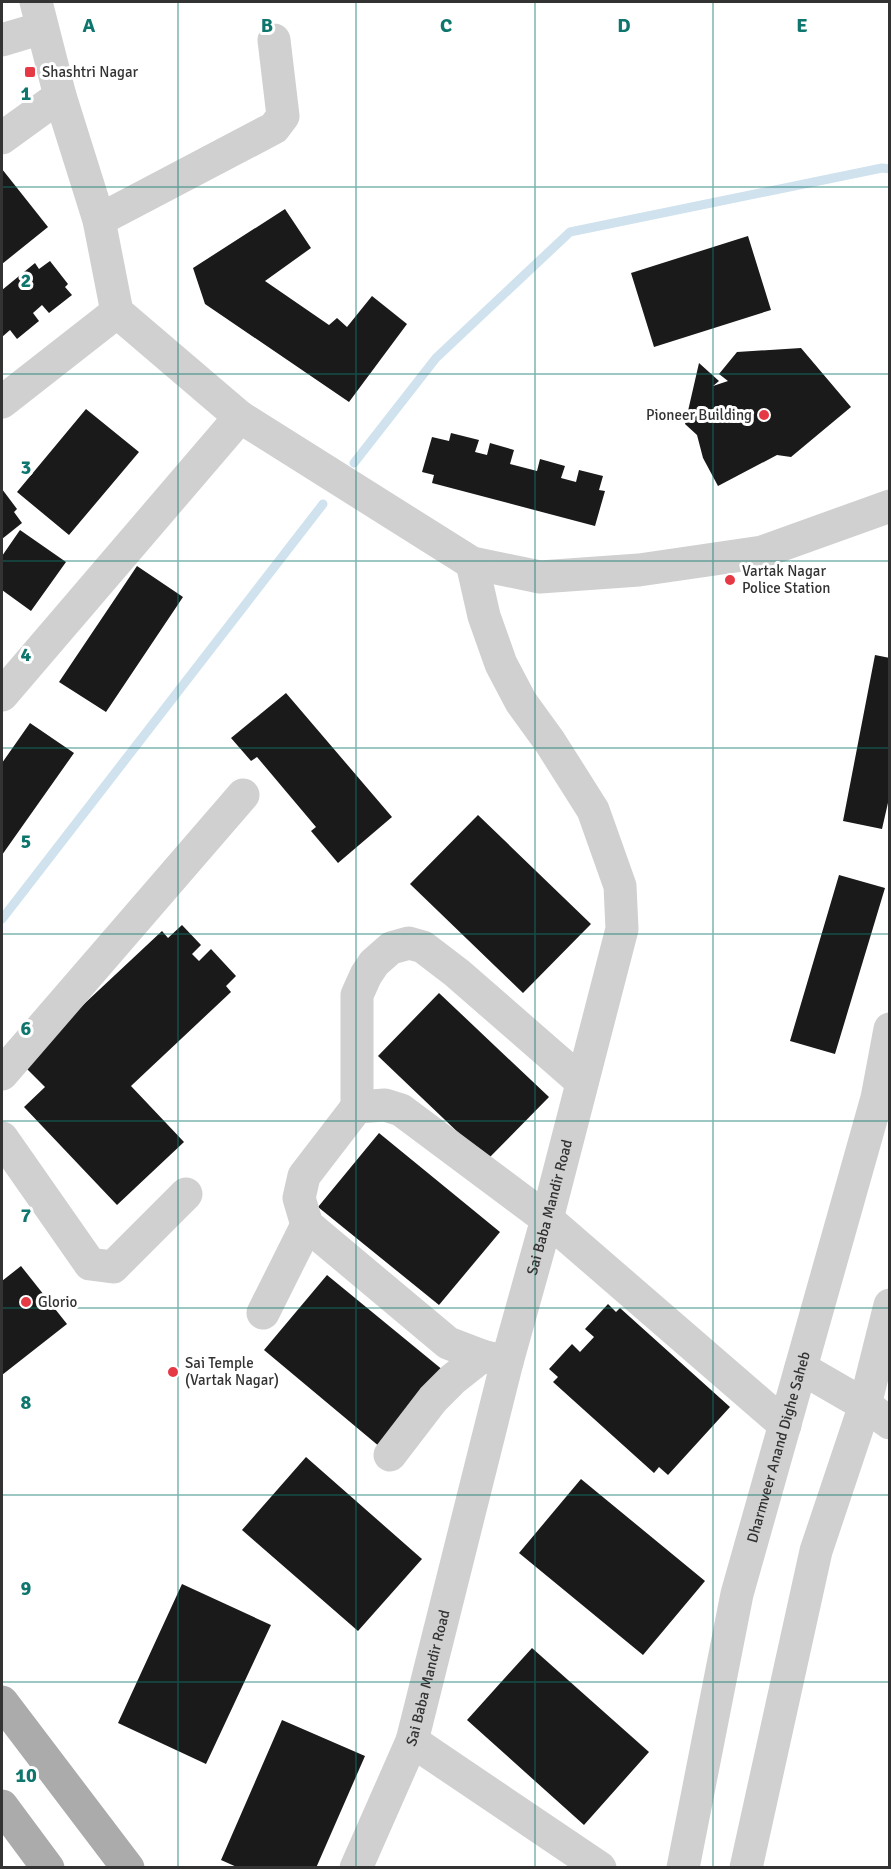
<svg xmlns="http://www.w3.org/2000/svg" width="891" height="1869" font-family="Signika,sans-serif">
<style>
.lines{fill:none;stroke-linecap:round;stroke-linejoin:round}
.stream{stroke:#cfe2ee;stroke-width:9}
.building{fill:#1a1a1a}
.minor{stroke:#d0d0d0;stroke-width:33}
.major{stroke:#ababab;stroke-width:33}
.grid{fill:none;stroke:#0f766e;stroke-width:1.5;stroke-opacity:0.55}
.poi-dot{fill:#e63946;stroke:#fff;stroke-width:2}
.labels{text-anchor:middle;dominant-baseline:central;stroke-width:6;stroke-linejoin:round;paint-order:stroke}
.poi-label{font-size:15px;fill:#333;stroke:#fff;text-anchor:start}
.street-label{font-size:15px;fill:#333;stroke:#fff}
.grid-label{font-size:20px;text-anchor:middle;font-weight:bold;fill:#0f766e;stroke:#fff;stroke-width:6;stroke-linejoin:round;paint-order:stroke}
</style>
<rect width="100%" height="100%" fill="#fff"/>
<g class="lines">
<path class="stream" d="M354,463L436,358L570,232L882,168L890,169
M2,919L323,504"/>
</g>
<path class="building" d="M2,169L48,227L2,264Z
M285,209L311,248L265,281L329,325L337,318L347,327L372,296L407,324L349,402L205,304L193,268Z
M748,236L771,310L654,347L631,273Z
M50,261L68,284L65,287L72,295L49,313L42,305L33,313L39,321L17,339L10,330L2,337V290L35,263L39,269Z
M801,348L851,407L791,457L777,455L718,486L703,458L697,435L685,424L699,363L719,381L713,386L728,381L719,374L737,352Z
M86,409L139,452L69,535L17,492Z
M451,433L479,440L475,452L487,455L490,443L514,450L510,464L537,471L540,459L565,466L561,478L576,482L579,470L603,476L599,490L605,491L595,526L432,483L434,475L422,472L432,437L449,441Z
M2,489L17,509L14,512L22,523L2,539Z
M20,530L66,562L31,611L2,590V556Z
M137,566L183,597L106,712L59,682Z
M875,655L890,658V794L882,829L843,821Z
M286,693L392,817L338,863L311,831L316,827L257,757L251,761L231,738Z
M30,723L74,753L2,855V763Z
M478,815L591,924L523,993L410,884Z
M839,875L885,888L835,1054L790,1041Z
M182,925L201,945L192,954L199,961L211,949L236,976L226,986L231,992L131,1086L184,1142L117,1205L24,1107L45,1087L21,1063L162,931L168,938Z
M439,993L549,1097L487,1160L378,1056Z
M379,1133L500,1232L439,1305L318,1207Z
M21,1266L67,1324L2,1375V1281Z
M327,1275L444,1371L380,1447L264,1350Z
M608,1304L616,1312L620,1308L730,1407L668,1475L659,1467L654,1473L553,1382L558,1377L549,1369L572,1344L580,1352L594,1337L585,1329Z
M306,1457L422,1559L358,1631L242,1530Z
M581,1479L705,1581L643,1655L519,1553Z
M182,1584L271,1625L206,1764L118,1723Z
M532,1648L649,1752L584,1825L467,1720Z
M282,1720L365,1756L316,1868H239L221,1860Z"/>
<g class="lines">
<g class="minor">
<path d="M2,40L42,28"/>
<path d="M2,138L60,96"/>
<path d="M99,220L274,128L283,116L274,40"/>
<path d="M2,402L117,312"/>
<path d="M240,417L472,563L540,577L639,570L762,552L890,506"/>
<path d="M2,695L240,417L117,312L99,220L60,96L36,2"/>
<path d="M2,1074L243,795"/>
<path d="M357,1107V995L366,975L374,963L391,948L409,943L423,947L457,973L582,1082"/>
<path d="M2,1138L90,1264L113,1267L186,1194"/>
<path d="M263,1313L307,1225"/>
<path d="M507,1362L482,1356L448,1343L307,1225L299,1198L304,1176L357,1107L385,1105L401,1110L547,1219L785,1425"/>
<path d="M801,1368L865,1405L890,1423"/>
<path d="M390,1455L433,1399L453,1379L482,1356"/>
<path d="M412,1741L600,1868"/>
<path id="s1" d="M356,1868L412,1741L507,1362L547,1219L622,929L620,886L593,810L550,742L521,702L501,664L484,616L472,563"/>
<path id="s2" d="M683,1868L737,1594L877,1098L890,1029"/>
<path d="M746,1868L816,1551L865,1405L890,1305"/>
</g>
<path class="major" d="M2,1702L128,1868
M2,1806L48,1868"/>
</g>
<path class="grid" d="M178,2V1868M356,2V1868M535,2V1868M713,2V1868M2,187H890M2,374H890M2,561H890M2,748H890M2,934H890M2,1121H890M2,1308H890M2,1495H890M2,1682H890"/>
<g class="poi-dot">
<rect x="24" y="66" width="12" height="12" rx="3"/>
<circle cx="764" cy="415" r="6"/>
<circle cx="730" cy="580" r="6"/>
<circle cx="26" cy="1302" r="6"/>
<circle cx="173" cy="1372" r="6"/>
</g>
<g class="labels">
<g class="poi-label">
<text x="42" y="72">Shashtri Nagar</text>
<text x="752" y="415" text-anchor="end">Pioneer Building</text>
<text x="742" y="571">Vartak Nagar<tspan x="742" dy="17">Police Station</tspan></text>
<text x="38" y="1302">Glorio</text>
<text x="185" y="1363">Sai Temple<tspan x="185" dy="17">(Vartak Nagar)</tspan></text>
</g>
<g class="street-label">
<text stroke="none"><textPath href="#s1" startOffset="690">Sai Baba Mandir Road</textPath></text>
<text stroke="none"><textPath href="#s2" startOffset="432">Dharmveer Anand Dighe Saheb</textPath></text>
<text stroke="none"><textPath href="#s1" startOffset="204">Sai Baba Mandir Road</textPath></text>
</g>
</g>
<g class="grid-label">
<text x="89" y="32">A</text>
<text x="267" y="32">B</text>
<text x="446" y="32">C</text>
<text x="624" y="32">D</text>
<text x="802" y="32">E</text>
<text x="26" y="100">1</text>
<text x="26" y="287">2</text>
<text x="26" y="474">3</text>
<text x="26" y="661">4</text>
<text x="26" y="848">5</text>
<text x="26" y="1035">6</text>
<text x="26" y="1222">7</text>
<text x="26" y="1409">8</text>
<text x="26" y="1595">9</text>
<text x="26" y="1782">10</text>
</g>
<rect width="891" height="1869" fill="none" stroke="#333333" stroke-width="6"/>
</svg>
